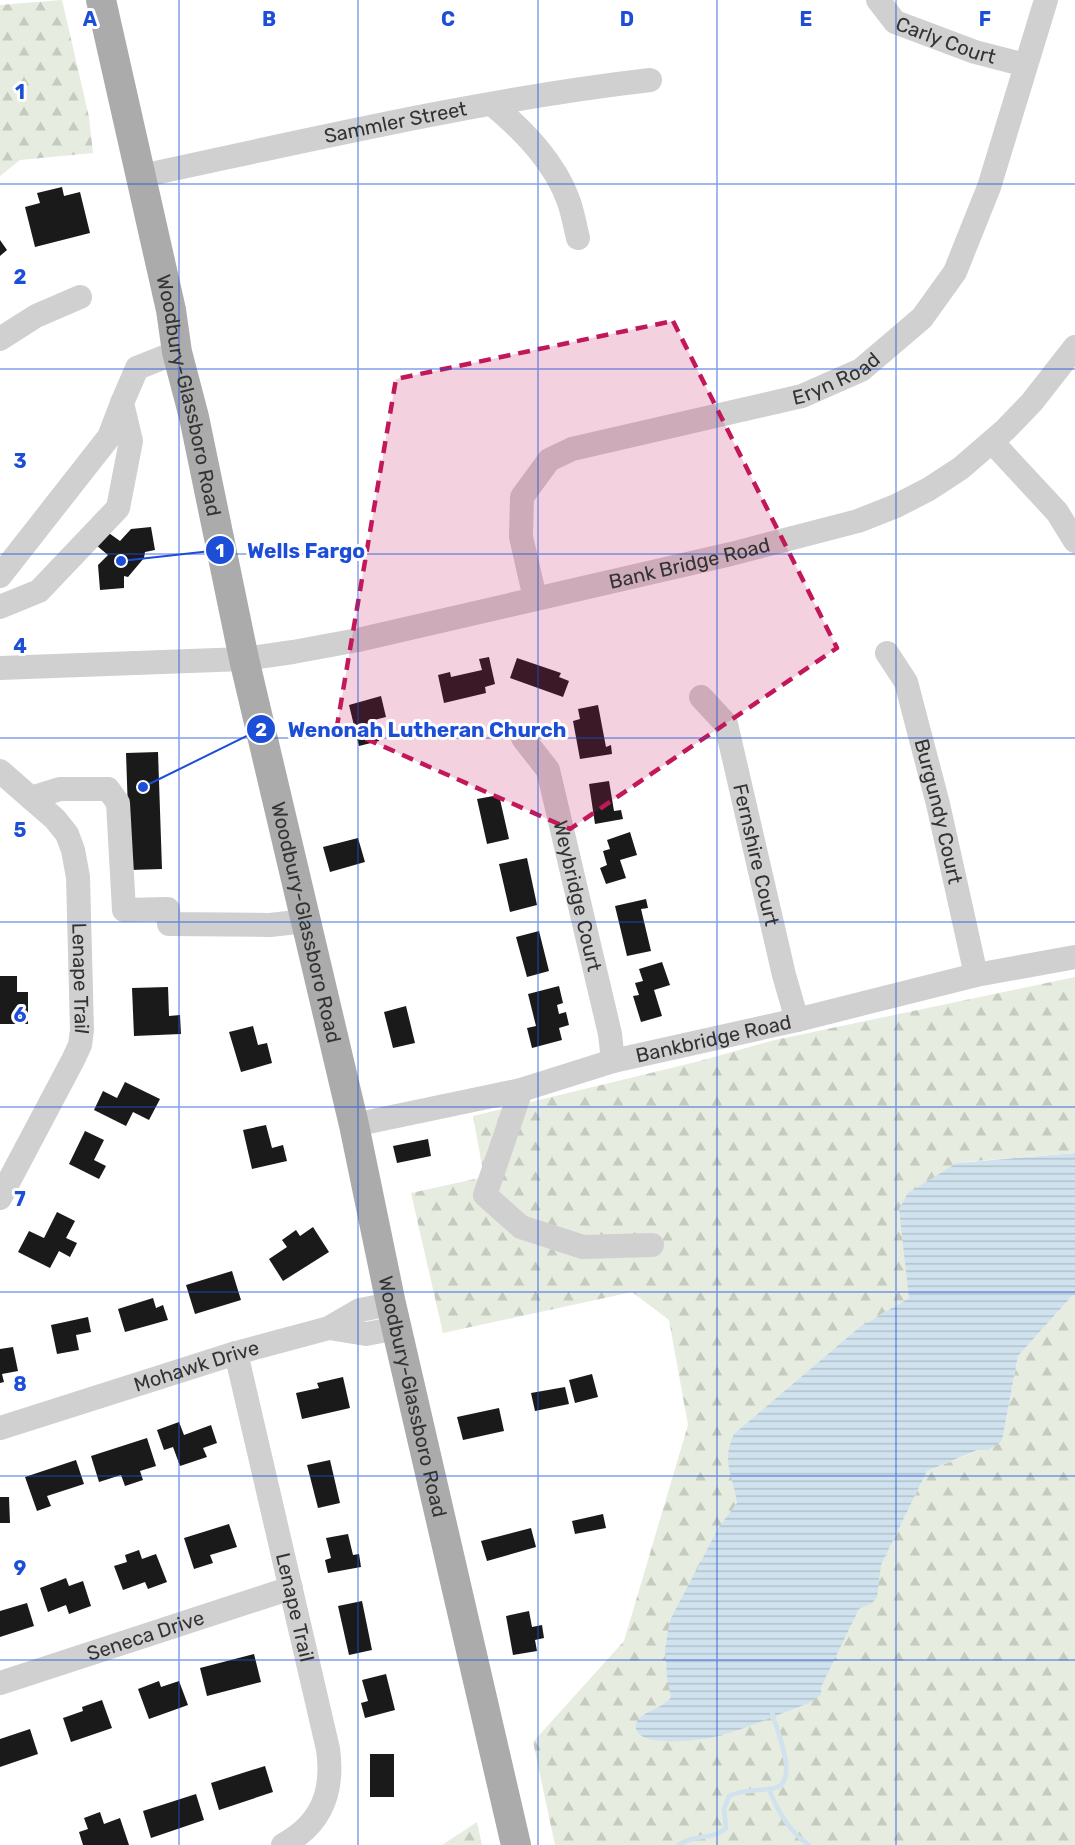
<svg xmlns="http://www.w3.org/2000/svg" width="1075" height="1845" font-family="Rubik,sans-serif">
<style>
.forest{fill:url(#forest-firs)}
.water{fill:url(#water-rules)}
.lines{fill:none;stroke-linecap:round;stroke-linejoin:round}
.stream{stroke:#cfe2ee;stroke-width:4.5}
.building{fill:#1a1a1a}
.minor{stroke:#d0d0d0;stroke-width:24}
.major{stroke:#ababab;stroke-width:30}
.marked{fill:#c2185b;fill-opacity:0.2;stroke:#c2185b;stroke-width:4.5;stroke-dasharray:12 8;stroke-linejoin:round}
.grid{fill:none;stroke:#1d4ed8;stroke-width:1.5;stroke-opacity:0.55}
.labels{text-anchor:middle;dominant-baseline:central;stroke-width:6;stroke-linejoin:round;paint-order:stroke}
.street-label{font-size:20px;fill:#333;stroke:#fff}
.grid-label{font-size:20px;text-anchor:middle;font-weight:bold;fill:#1d4ed8;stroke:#fff;stroke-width:6;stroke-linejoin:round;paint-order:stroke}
.leader{fill:none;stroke:#1d4ed8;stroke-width:2}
.callout-dot{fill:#1d4ed8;stroke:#fff;stroke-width:2}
.mark-label{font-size:18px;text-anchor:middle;font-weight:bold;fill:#fff}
.callout-label{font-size:21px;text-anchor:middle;font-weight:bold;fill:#1d4ed8;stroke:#fff;stroke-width:6;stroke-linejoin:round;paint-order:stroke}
</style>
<defs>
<pattern id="forest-firs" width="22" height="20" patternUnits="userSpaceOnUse" patternTransform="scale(1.5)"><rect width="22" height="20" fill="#e6ecdf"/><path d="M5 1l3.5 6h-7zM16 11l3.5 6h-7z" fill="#c6cbc0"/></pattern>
<pattern id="water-rules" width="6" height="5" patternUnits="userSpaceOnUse" patternTransform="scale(1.5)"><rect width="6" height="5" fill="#cfe2ee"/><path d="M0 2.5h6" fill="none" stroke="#b2c2cd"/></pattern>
</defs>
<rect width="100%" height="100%" fill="#fff"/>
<path class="forest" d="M62,0L89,117L93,153L20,160L0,176V5Z
M1075,977V1153L963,1162L909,1298L861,1326L737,1503L670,1620L814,1700L927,1471L1002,1441L1018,1356L1073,1295L1075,1296V1845H555L533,1742L624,1641L688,1425L669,1320L632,1292L443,1333L411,1193L484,1177L473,1116L696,1062L775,1040Z
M477,1822L482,1845H442Z"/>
<path class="water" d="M1075,1153V1296L1073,1295L1018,1356L1002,1441L988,1450H978L927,1471L881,1565L877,1597L872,1603L859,1609L821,1687V1695L809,1703C779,1714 749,1728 718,1736C704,1740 639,1749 636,1728C634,1712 665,1709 671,1697L667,1677L665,1649L670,1620L719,1527L737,1503C733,1475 721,1463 734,1434L861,1326L909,1298L899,1209L908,1193L957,1163Z"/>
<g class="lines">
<path class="stream" d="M769,1789C777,1810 789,1832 809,1845
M679,1845C693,1834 714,1840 726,1828L724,1809L729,1796C743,1789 760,1791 775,1788C800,1782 776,1728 772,1712"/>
</g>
<path class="building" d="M62,187L64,196L80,192L90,233L35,247L25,207L40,203L37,193Z
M0,240L7,250L0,256Z
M151,527L155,550L145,552L144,558L128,577L124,576V588L100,590L98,565L108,555L96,545L106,531L120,541L131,529Z
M489,657L495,684L485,687L486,693L444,703L438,675L450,672L451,677L482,670L479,659Z
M517,658L561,673L559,677L569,681L563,697L510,678Z
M381,696L386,717L374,720L379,741L359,746L349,705Z
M598,705L606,747L611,745L612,754L580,759L573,721L580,719L578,709Z
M158,752L162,869L130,870L126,753Z
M609,781L614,811L621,810L623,819L595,824L589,784Z
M499,795L509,839L487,844L477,799Z
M630,832L637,855L620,860L626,878L606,884L600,868L607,865L603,851L610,849L607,840Z
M358,838L365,862L330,872L323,847Z
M527,858L537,905L510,912L499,864Z
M646,899L648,908L641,909L651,951L627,956L615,906Z
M539,931L549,971L527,977L516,937Z
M662,962L670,985L654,990L662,1016L641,1022L633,996L639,995L635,983L643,981L639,969Z
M0,976H17V992H28V1024H0Z
M559,986L563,1003L557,1005L559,1014L566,1012L569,1025L559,1028L562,1040L532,1048L527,1028L536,1026L528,994Z
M168,987L169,1016L180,1015L181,1034L134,1036L132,988Z
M406,1006L415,1043L393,1048L384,1012Z
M253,1026L258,1045L267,1043L272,1063L241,1072L229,1032Z
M125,1082L160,1099L149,1120L133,1112L126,1126L94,1110L103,1091L117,1098Z
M266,1125L272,1148L283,1145L287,1161L252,1169L243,1130Z
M85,1131L104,1140L94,1160L106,1166L99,1179L69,1164Z
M428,1139L431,1156L397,1163L393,1146Z
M57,1212L75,1221L66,1238L77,1243L70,1257L59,1251L50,1268L18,1252L29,1231L44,1238Z
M313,1227L329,1252L283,1281L269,1259L287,1247L282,1240L296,1230L300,1236Z
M232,1271L241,1300L195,1314L186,1285Z
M153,1298L156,1308L163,1305L168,1320L125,1332L118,1309Z
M88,1317L91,1332L76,1335L79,1350L57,1354L51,1325Z
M13,1347L18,1371L2,1374L4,1382L0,1383V1349Z
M592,1374L598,1397L575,1403L569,1380Z
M343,1377L350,1408L302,1419L296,1393L319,1388L317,1383Z
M565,1387L569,1404L535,1411L531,1393Z
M499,1408L504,1431L463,1440L457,1417Z
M179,1422L184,1435L211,1425L217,1443L203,1448L207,1457L180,1466L173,1447L164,1450L157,1430Z
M147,1438L156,1466L140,1471L143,1480L125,1486L121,1475L99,1482L91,1456Z
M76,1460L84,1484L47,1496L51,1506L37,1511L25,1477Z
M330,1460L340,1503L318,1508L307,1465Z
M0,1497H9L10,1523H0Z
M603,1514L606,1528L575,1534L572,1521Z
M229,1524L237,1547L210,1555L213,1563L194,1569L184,1538Z
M531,1528L536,1547L487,1561L481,1541Z
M348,1534L353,1555L359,1554L361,1567L328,1573L325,1560L331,1558L326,1538Z
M139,1550L142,1559L156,1554L167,1582L148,1589L145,1582L123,1590L114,1566L127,1562L125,1555Z
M66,1578L69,1586L83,1581L91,1606L69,1614L66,1605L48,1612L40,1588Z
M362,1601L372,1650L349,1655L338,1606Z
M27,1603L34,1626L0,1637V1611Z
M529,1611L532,1627L542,1625L544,1638L535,1640L537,1651L513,1655L506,1616Z
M254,1654L261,1682L207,1696L200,1668Z
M386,1674L395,1710L365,1718L361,1703L368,1701L362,1680Z
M159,1681L161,1687L179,1681L188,1705L149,1719L138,1689Z
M102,1700L112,1728L71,1742L63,1718L83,1711L82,1707Z
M30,1729L38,1754L0,1767V1739Z
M370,1754H394V1797H370Z
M265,1766L273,1792L219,1810L211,1783Z
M196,1794L204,1820L151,1838L143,1811Z
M100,1812L104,1824L120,1818L129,1845H83L79,1832L88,1829L84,1818Z"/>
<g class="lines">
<g class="minor">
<path id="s1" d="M878,0L895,22L975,52L1025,65"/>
<path d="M492,104C523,130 555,162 569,202C573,214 575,226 578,238"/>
<path id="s2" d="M141,176C310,140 478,100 650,80"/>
<path d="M0,339L36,316L80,297"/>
<path d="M993,443L1057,512L1075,541"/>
<path d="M0,576L109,437L122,403"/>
<path id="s3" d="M535,598L521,537L522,497L549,460L572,449L802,396L861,370L922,318L955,272L989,187L1046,0"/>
<path d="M0,607L39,591L118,508L131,441L122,403L137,368L177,352"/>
<path id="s4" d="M887,653L906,682L938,804L976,975"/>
<path id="s5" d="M0,668L244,659L293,652L358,640L731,554L858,521L896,506L929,489L961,468L1005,430L1032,402L1075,347"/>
<path id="s6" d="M701,697L726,724L784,975L797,1020"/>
<path id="s7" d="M523,738L548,770L610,1034L613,1061"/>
<path id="s8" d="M0,771L55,819L67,834L73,850L78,877L82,1030L80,1045L73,1060L0,1198"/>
<path d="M31,798L60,789H108L118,803L124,910L168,909L169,924L270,925L306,921"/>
<path d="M521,1090L485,1195L521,1227L583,1247L652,1245"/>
<path id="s9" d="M354,1125L521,1090L613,1061L797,1020L976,975L1075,957"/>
<path d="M329,1328L366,1334L398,1328"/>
<path id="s10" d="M236,1353L328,1749C334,1792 322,1824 283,1845"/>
<path id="s11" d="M0,1428L236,1353L329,1328L360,1310L391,1304"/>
<path id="s12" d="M0,1683L291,1588"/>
</g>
<path class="major" id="s13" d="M101,0L171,310L177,352L194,417L244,659L354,1125L391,1304L516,1845"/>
</g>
<path class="marked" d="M673,321L837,648L570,829L337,726L396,379Z"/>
<path class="grid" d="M179,0V1845M358,0V1845M538,0V1845M717,0V1845M896,0V1845M0,184H1075M0,369H1075M0,554H1075M0,738H1075M0,922H1075M0,1107H1075M0,1292H1075M0,1476H1075M0,1660H1075"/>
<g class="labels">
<g class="street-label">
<text stroke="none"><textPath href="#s1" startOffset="82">Carly Court</textPath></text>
<text stroke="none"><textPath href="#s2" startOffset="260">Sammler Street</textPath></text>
<text stroke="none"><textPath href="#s3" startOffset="448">Eryn Road</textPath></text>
<text stroke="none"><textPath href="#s13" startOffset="405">Woodbury-Glassboro Road</textPath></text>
<text stroke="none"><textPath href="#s5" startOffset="700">Bank Bridge Road</textPath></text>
<text stroke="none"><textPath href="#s4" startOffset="168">Burgundy Court</textPath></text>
<text stroke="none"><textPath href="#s6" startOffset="171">Fernshire Court</textPath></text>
<text stroke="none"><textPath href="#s7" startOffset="170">Weybridge Court</textPath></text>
<text stroke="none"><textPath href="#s13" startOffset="945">Woodbury-Glassboro Road</textPath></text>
<text stroke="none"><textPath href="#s8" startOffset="238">Lenape Trail</textPath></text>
<text stroke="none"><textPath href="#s9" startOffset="370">Bankbridge Road</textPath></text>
<text stroke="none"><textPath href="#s11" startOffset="206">Mohawk Drive</textPath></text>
<text stroke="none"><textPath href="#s13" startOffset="1431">Woodbury-Glassboro Road</textPath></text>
<text stroke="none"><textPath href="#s10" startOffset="261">Lenape Trail</textPath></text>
<text stroke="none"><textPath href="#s12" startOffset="153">Seneca Drive</textPath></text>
</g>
</g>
<g class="grid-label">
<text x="90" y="26">A</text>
<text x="269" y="26">B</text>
<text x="448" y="26">C</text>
<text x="627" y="26">D</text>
<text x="806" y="26">E</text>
<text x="985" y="26">F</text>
<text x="20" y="99">1</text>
<text x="20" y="284">2</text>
<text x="20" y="468">3</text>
<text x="20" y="653">4</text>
<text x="20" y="837">5</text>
<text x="20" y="1022">6</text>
<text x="20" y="1206">7</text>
<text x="20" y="1391">8</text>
<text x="20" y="1575">9</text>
</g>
<path class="leader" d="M121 561L220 550M143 787L261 729"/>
<g class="callout-dot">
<circle cx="121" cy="561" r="6"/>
<circle cx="143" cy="787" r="6"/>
<circle cx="220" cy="550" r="15"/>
<circle cx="261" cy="729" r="15"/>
</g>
<g class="mark-label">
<text x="220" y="557">1</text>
<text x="261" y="736">2</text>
</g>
<g class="callout-label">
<text x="306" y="558">Wells Fargo</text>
<text x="427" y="737">Wenonah Lutheran Church</text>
</g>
</svg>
